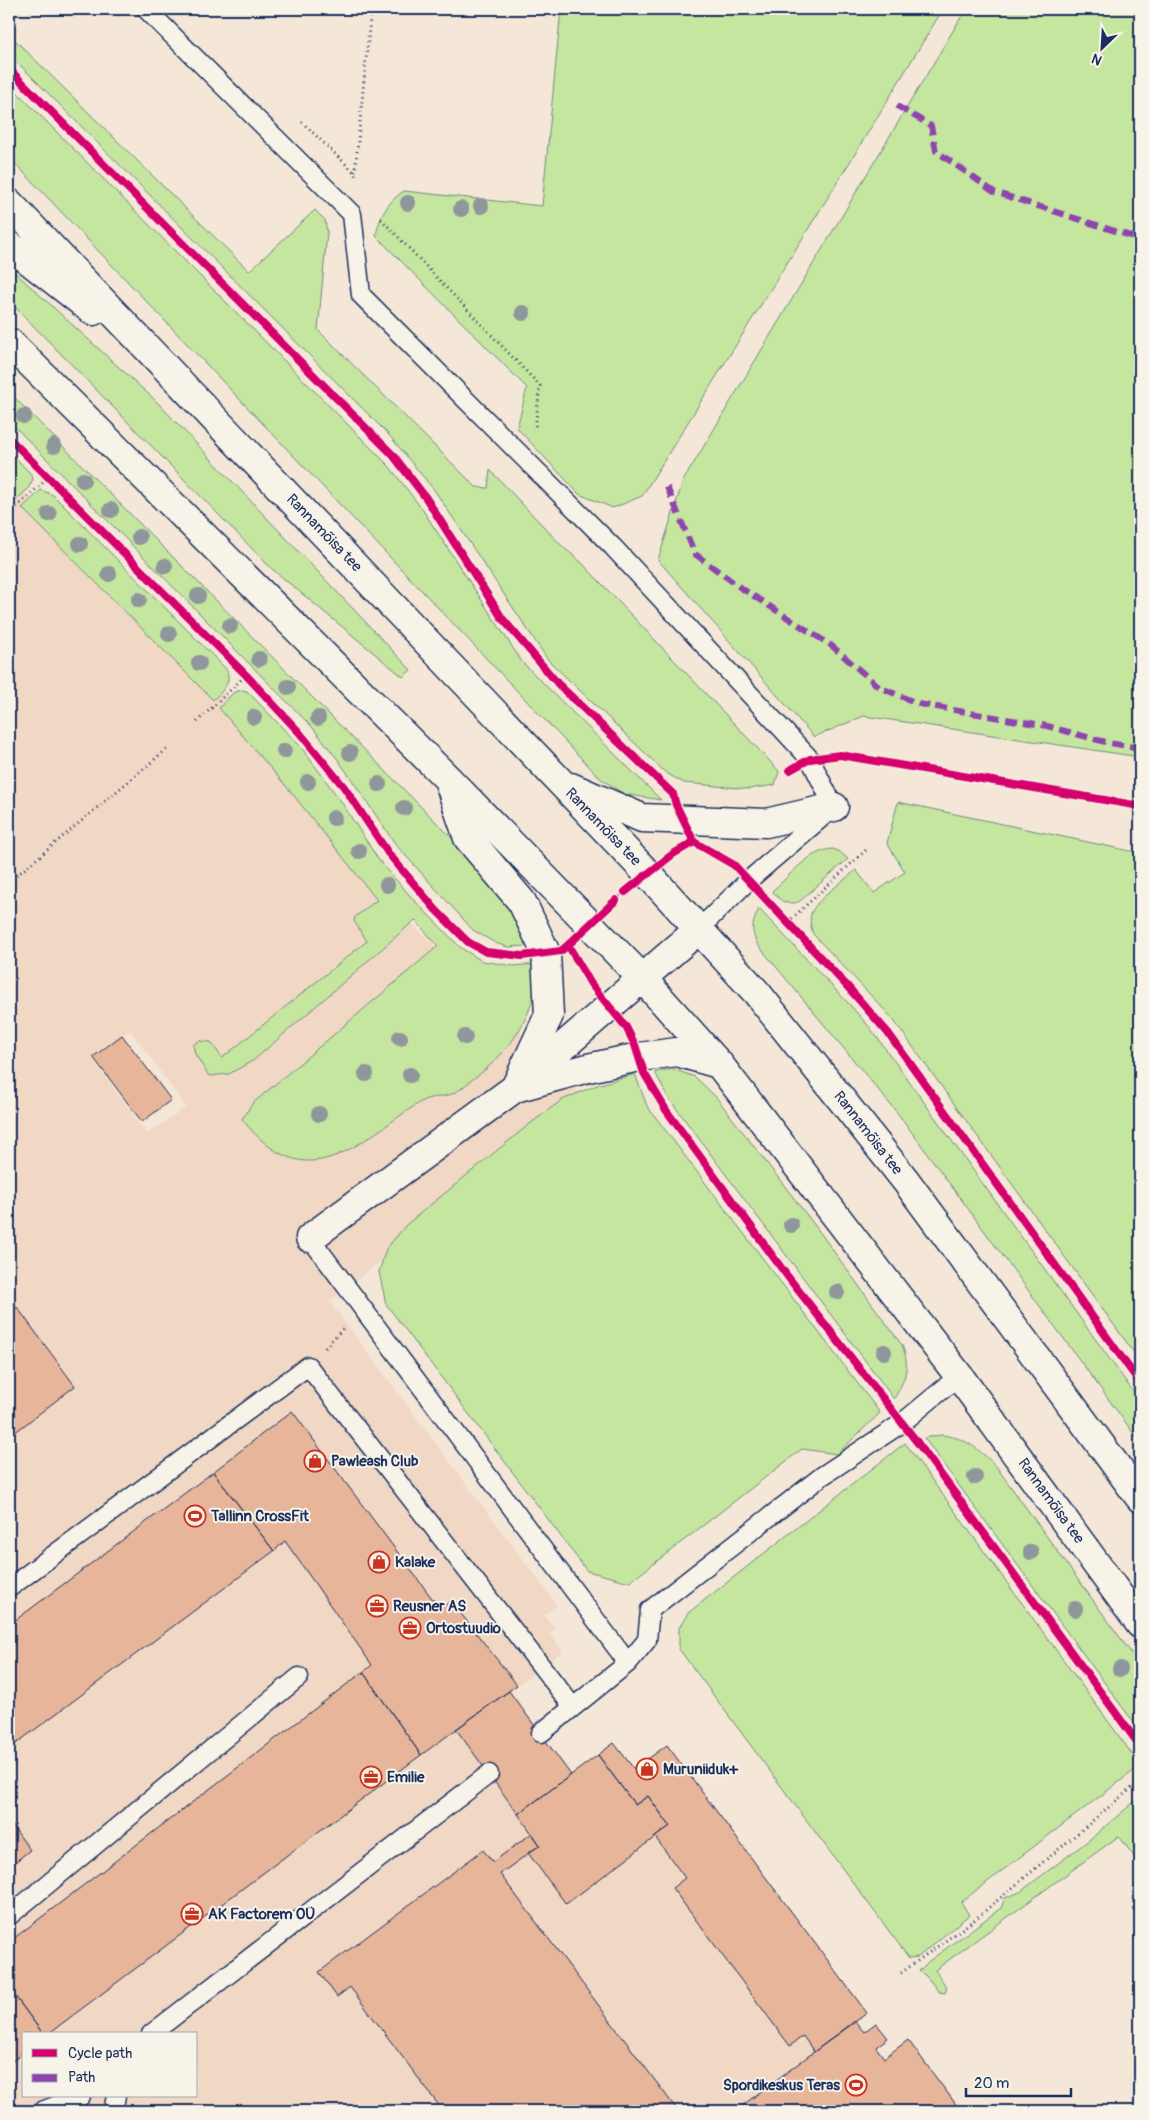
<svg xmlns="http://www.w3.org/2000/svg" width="1149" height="2120" font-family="Pangolin,sans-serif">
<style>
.built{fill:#f0d8c5;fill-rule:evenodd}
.green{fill:#c5e69f;stroke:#708a7e}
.building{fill:#e7b599;stroke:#1b2f5e}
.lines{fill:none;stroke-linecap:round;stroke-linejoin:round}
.service-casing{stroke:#1b2f5e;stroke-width:21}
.minor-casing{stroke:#1b2f5e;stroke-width:31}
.secondary-casing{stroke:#1b2f5e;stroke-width:31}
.path{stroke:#1b2f5e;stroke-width:3;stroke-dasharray:1 4;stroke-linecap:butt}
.service{stroke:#f7f3e8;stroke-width:18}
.minor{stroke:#f7f3e8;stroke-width:28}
.secondary{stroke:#f7f3e8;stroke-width:28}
.quiet{stroke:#8e44ad;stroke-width:6;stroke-dasharray:12 6;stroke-linecap:butt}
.cycleway-casing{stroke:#f7f3e8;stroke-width:11}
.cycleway{stroke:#d6006c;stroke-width:8}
.tree{fill:#8f969c}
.labels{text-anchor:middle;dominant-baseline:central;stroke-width:4;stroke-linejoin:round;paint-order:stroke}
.street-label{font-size:15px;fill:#1b2f5e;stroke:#f7f3e8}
.poi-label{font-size:15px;font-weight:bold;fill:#1b2f5e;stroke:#f7f3e8;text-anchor:start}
</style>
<rect width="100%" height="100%" fill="#f4e7d8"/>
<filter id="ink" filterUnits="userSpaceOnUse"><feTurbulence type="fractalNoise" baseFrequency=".02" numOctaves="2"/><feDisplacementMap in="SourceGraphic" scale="10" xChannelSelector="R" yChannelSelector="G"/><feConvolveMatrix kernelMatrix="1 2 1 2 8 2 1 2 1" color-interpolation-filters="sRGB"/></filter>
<g filter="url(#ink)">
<path class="built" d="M9,477L249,716L402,913L588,1102L329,1301L557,1605L544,1615L555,1629L549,1633L563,1651L510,1691L571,1774L598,1755L635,1805L655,1838L685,1878L673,1888L790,2046L803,2036L814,2052L735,2111H9ZM130,1030L186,1107L147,1134L92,1058ZM24,2034H196V2096H24Z"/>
<path class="green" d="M561,9H943L853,157L642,496L613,508L579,494L517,428L527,388L376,236C379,217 388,201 404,191L542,206Z
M966,9H1140V757L864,716L814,737L658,560L683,481Z
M9,34L249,271L315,210L325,220L327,233L318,330L476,487L488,488L490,470L563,547L582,563L779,771L775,785L749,789L684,783L666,773L548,660L435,491L389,435L9,54Z
M9,84L389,466L422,509L522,662L661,800L624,794L601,779L9,157Z
M9,267L156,401L411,670L403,677L272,569L9,301Z
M9,392L454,840L499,892L513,916L526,946L508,947L495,943L473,930L396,845L339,761L313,728L9,421Z
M9,451L31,474L33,479L28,489L9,507Z
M41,490L53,495L226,669C233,683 222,691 213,700L22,508Z
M241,690L247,691L301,747L340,800L378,859L412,898L461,948L482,961L514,966L534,964C535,971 537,980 535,987C530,1024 504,1057 473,1079C467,1084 459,1091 452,1094C442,1098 431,1096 422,1101C357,1142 308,1203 242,1119L252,1104L438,946L415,920L254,1060L229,1074L209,1076L195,1054L193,1045L199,1041L211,1042L222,1058L367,941L354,921L355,917L377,900L291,792L219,708L233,693Z
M898,802L1140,853V1361L892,1018L813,934C811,927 809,921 811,914C815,900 845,880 856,870L874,893L905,872L887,843Z
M833,849L840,852L848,859L800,901C786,907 781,901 772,891C790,876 809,850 833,849Z
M759,909L850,1005L871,1029L1140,1401V1442L899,1115L758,945C750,931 752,923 759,909Z
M673,1069L695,1077L716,1097L813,1223L902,1345C911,1368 905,1379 894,1399L667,1096L655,1072Z
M635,1074L647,1106L880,1413L837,1454L802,1449L630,1582L587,1571L386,1304L379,1272L386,1249L406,1225L527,1126L562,1100L597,1085Z
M941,1435C965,1437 977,1448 995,1465L1140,1665V1731L924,1438Z
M905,1443L1140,1765V1766L961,1902L969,1915L918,1957L909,1958L679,1649V1628L688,1613Z
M1140,1797V1865L1119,1836L935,1970L947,1988L945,1993L939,1992L926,1976L919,1971L929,1961L1001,1908L1005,1898L1020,1892L1089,1840Z"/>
<path class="building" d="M122,1035L171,1100L142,1122L93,1057Z
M17,1307L75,1386L9,1437V1313Z
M292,1411L440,1609L451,1601L517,1685L421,1755L363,1672L372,1665L285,1541L274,1551L213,1472Z
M213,1472L274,1551L9,1749V1625Z
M363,1672L421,1755L48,2034H43L9,1988V1942Z
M509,1691L571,1775L518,1814L456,1729Z
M614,1743L634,1769L667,1745L867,2013L814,2052L803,2036L790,2046L672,1888L685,1878L655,1837L670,1826L648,1796L635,1805L598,1755Z
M598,1755L635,1805L648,1796L670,1826L566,1904L528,1853L540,1845L518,1814Z
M9,1821L30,1850L9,1867Z
M532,1833L540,1845L500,1874L678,2111H443L350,1987L337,1997L319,1972L483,1850L493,1862Z
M9,1988L43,2034H24V2052L9,2064Z
M855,2021L864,2032L876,2023L888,2038L876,2047L884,2058L908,2040L961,2111H735Z"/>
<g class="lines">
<g class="service-casing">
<path id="service" d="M146,9L352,214L361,295L613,547L810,759L834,807L749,880L698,930
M310,1238L628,1663
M9,1588L308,1366L573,1707
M541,1733L628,1663L647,1640L650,1610L822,1476L902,1423L959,1376
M9,1916L299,1677
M151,2034L489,1774
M42,2111L81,2096
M113,2111L116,2096"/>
</g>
<g class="minor-casing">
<path id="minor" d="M310,1238L515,1088L698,930"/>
</g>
<g class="secondary-casing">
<path id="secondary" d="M9,203L648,874L757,993L906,1181L1140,1498
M9,245L93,311
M9,342L448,779L642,978L719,1064L959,1376L1140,1624
M450,785L468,838L522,902L546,953L549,1015L515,1088
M571,787L642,818L766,823L834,807
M515,1088L588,1068L639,1057L677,1052L719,1064"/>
</g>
<path class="path" d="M302,122L355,173L356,178
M355,172L371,9
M381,219L540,386L535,429
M9,514L48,478
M197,722L246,675
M715,854L729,862
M9,882L168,748
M616,900L623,893
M788,922L866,850
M580,966L590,982
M325,1348L343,1328
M901,1973L974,1920L1140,1781"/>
<use href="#service" class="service"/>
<use href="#minor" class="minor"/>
<use href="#secondary" class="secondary"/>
<path class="quiet" d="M897,106L931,126L936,151L994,192L1140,239
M667,487L695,554L741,588L832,646L879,687L919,704L1047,726L1109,743L1140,748"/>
<g class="cycleway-casing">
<path id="cycleway" d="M9,69L393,455L426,498L502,618L559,685L673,794L676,805L694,842L734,865L847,986L889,1034L1140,1383
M9,438L246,675L299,732L344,787L388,853L436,910L468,942L486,952L522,956L561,951L568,945L591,984L626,1027L635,1045L644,1073L666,1110L788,1277L917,1442L1140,1746
M790,770L810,759L840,755L1140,806
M625,892L673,854L694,842
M568,945L616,900"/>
</g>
<use href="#cycleway" class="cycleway"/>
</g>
<g class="tree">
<circle cx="408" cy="203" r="8"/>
<circle cx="481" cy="206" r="8"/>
<circle cx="461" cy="209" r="8"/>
<circle cx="523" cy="313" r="8"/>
<circle cx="24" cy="416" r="8"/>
<circle cx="54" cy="446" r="8"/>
<circle cx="83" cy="480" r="8"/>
<circle cx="111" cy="510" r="8"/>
<circle cx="49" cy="514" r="8"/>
<circle cx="139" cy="537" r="8"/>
<circle cx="80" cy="544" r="8"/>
<circle cx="165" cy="566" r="8"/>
<circle cx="109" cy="574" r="8"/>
<circle cx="198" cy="596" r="8"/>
<circle cx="139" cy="600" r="8"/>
<circle cx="230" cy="626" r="8"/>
<circle cx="169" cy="634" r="8"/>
<circle cx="259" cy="659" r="8"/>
<circle cx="199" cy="663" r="8"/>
<circle cx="288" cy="687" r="8"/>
<circle cx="254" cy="717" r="8"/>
<circle cx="318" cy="718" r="8"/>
<circle cx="284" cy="751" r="8"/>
<circle cx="350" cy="753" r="8"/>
<circle cx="308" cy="782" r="8"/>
<circle cx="379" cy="784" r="8"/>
<circle cx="404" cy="808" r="8"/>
<circle cx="334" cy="818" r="8"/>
<circle cx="359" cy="851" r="8"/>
<circle cx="387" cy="885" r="8"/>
<circle cx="465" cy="1037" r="8"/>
<circle cx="400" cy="1038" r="8"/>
<circle cx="366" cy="1074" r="8"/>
<circle cx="410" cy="1075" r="8"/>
<circle cx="319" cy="1114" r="8"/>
<circle cx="791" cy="1225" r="8"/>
<circle cx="837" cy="1292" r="8"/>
<circle cx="884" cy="1352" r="8"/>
<circle cx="975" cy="1477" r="8"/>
<circle cx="1031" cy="1552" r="8"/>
<circle cx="1075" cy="1609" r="8"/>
<circle cx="1120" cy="1669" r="8"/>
</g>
</g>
<defs>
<g id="shop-ring" transform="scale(1.125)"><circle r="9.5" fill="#f7f3e8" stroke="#c8321e" stroke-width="1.5"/><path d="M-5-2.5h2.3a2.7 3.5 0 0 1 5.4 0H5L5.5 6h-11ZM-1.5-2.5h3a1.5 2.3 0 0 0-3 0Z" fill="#c8321e"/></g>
<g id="stadium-ring" transform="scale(1.125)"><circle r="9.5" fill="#f7f3e8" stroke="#c8321e" stroke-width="1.5"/><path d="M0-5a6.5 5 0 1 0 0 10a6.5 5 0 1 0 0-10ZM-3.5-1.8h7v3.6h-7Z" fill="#c8321e"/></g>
<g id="office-ring" transform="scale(1.125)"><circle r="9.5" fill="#f7f3e8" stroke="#c8321e" stroke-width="1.5"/><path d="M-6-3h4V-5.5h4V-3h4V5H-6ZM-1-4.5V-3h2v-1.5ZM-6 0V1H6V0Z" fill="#c8321e"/></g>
</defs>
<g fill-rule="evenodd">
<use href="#shop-ring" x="315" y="1461"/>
<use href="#stadium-ring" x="195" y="1516"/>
<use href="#shop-ring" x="379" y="1562"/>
<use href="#office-ring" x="377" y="1606"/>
<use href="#office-ring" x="410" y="1628"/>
<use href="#shop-ring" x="647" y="1769"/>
<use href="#office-ring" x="371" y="1777"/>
<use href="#office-ring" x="192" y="1914"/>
<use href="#stadium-ring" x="856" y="2085"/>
</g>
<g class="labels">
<g class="street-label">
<text transform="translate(324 533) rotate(46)">Rannamõisa tee</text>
<text transform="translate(603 827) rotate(46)">Rannamõisa tee</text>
<text transform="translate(868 1133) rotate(52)">Rannamõisa tee</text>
<text transform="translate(1051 1501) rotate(54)">Rannamõisa tee</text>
</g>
<g class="poi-label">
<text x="331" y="1461">Pawleash Club</text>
<text x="211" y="1516">Tallinn CrossFit</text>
<text x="395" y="1562">Kalake</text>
<text x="393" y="1606">Reusner AS</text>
<text x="426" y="1628">Ortostuudio</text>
<text x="663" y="1769">Muruniiduk+</text>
<text x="387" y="1777">Emilie</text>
<text x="208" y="1914">AK Factorem OÜ</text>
<text x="840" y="2085" text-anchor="end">Spordikeskus Teras</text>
</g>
</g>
<rect width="1149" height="2120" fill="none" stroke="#f7f3e8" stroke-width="30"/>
<rect x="15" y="15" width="1119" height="2090" fill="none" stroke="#1b2f5e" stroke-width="2" filter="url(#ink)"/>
<rect x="22" y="2032" width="175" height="65" fill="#f7f3e8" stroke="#9fa5b1"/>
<rect x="32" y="2049" width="25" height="8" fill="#d6006c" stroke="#9fa5b1"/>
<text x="68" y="2058" font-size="15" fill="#1b2f5e">Cycle path</text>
<rect x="32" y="2074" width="25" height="8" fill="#8e44ad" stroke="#9fa5b1"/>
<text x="68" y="2082" font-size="15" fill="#1b2f5e">Path</text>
<g transform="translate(1102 48) rotate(205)" stroke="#f7f3e8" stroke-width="4" paint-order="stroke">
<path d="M0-4L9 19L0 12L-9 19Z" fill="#1b2f5e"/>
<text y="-8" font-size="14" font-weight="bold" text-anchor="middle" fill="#1b2f5e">N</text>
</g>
<path d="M966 2088v8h105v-8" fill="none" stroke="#1b2f5e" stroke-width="2.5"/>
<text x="974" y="2088" font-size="15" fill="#1b2f5e" stroke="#f7f3e8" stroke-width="4" paint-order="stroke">20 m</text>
</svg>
